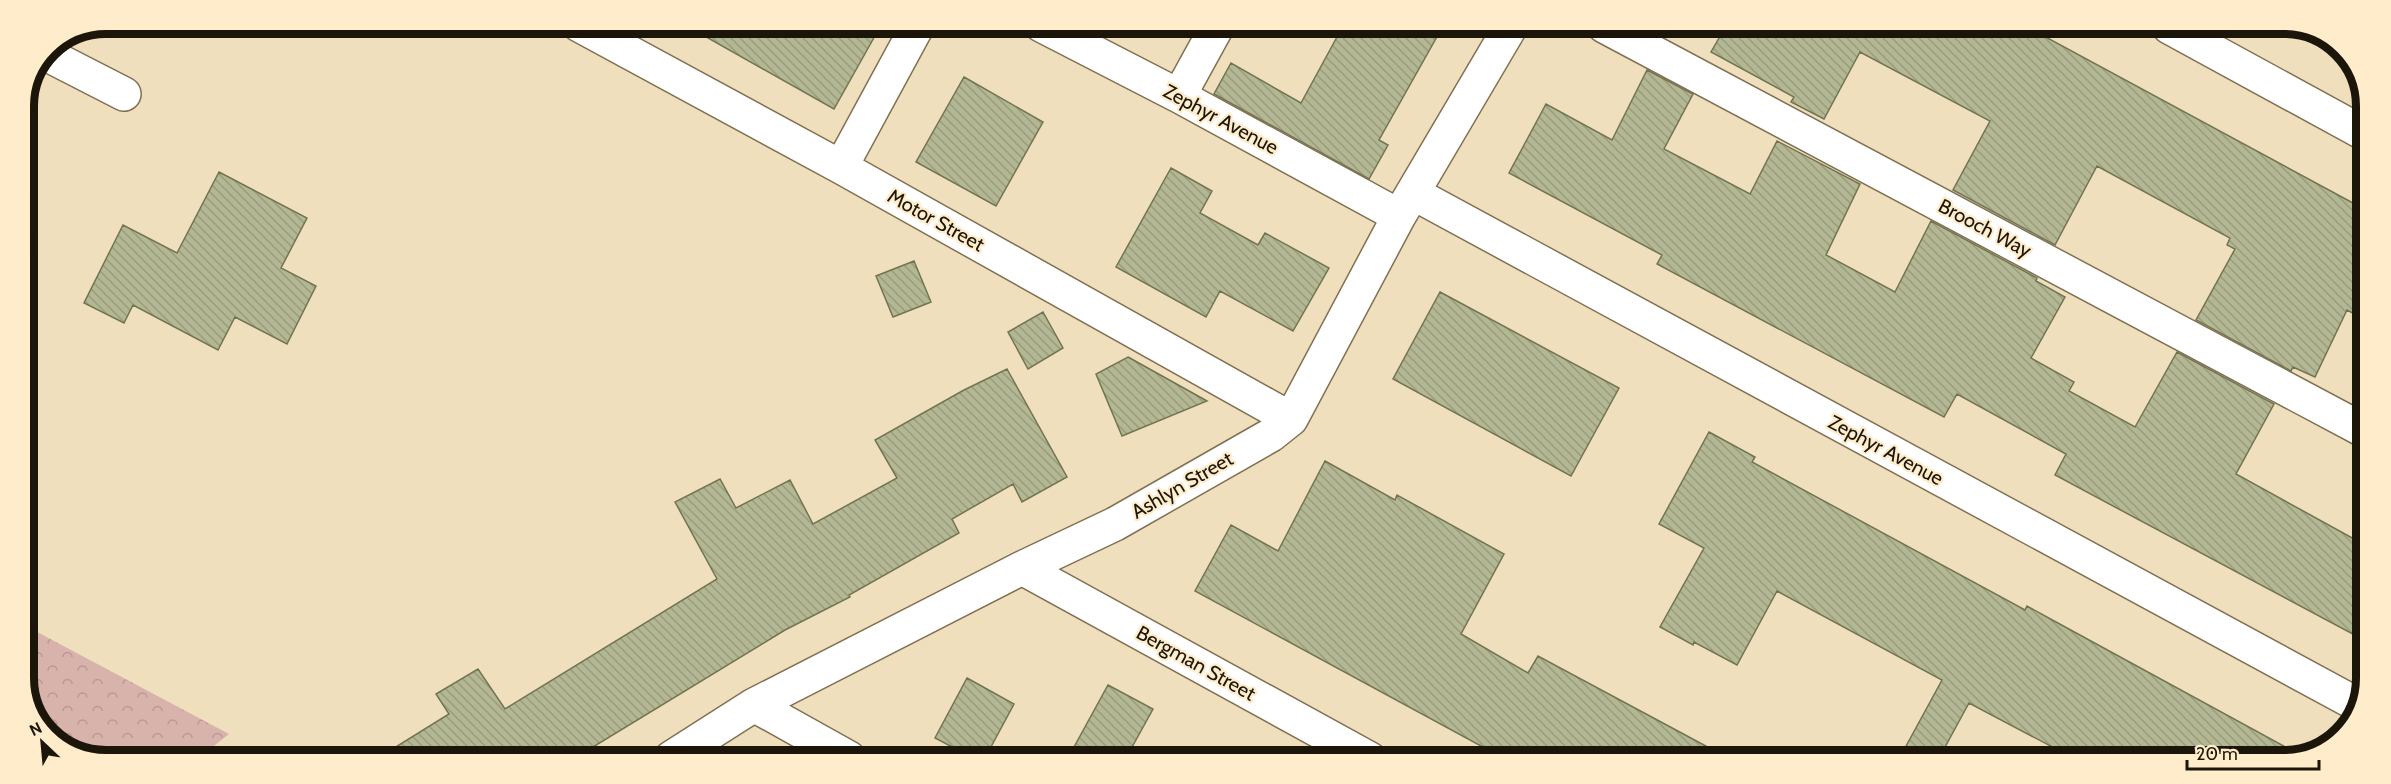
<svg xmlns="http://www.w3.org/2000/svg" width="2391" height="784" font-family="Cabin,sans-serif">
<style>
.park{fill:url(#park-crowns)}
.building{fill:url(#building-back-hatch);stroke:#717452;stroke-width:1.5}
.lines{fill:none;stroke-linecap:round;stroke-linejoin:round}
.minor-casing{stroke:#817153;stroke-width:36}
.minor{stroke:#fff;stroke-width:33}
.labels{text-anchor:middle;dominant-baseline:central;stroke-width:4.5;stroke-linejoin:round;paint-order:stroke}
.street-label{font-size:20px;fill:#1c160a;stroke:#feecca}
.rim{fill:none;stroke:#1c160a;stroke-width:8}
</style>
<defs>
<pattern id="park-crowns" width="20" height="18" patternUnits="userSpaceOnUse" patternTransform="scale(1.5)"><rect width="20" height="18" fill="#d8b3ac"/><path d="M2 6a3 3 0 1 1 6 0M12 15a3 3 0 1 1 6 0" fill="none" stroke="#b99993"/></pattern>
<pattern id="building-back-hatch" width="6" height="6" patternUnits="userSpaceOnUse" patternTransform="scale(1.5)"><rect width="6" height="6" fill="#b4b793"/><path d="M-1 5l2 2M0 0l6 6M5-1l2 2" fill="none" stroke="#9a9d7d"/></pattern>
</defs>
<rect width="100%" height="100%" fill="#f0dfbd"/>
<path class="park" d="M24,625L229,734L200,757H84L44,732L24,684Z"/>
<path class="building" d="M685,25H881L834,109Z
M1343,26H1443L1379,140L1388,145L1369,179L1214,94L1231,63L1301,103Z
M1726,26L2027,27L2366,210V320L2347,310L2315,377L2293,367L2291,371L2196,320L2235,249L2227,245L2230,238L2097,166L2055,245L1953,190L1990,121L1860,52L1824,119L1791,102L1794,97L1711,52Z
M1647,70L1693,94L1664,149L1750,194L1777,141L1860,184L1826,255L1895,292L1931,221L2037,278L2036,281L2065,297L2031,358L2074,382L2069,391L2135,427L2177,352L2274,404L2236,474L2365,545L2364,640L2055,475L2066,454L1957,394L1944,417L1657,264L1662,255L1509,173L1546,104L1612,140Z
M964,77L1043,122L996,206L916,162Z
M1171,168L1212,191L1200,213L1258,245L1265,233L1329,268L1293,331L1220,291L1206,317L1116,267Z
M219,172L307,218L281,268L316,286L287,344L235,317L218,350L133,305L124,323L84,303L123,225L177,253Z
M914,261L931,302L893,317L876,276Z
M1440,292L1619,388L1571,476L1393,379Z
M1043,312L1063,348L1028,369L1008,332Z
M1128,357L1207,401L1122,436L1096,374Z
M1007,369L1067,477L1022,502L1013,484L952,519L959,533L849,595L850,597L785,630L575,758H378L449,714L436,694L478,669L505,709L717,579L675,502L720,479L736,508L790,480L813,524L897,478L875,440L964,390Z
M1709,432L1755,457L1752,462L2025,610L2027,606L2056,622L2300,755L2285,760H2077L1969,703L1938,760L1899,759L1942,680L1777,591L1737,665L1694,642L1693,645L1660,627L1704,548L1659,524Z
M1325,461L1395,500L1397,495L1504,554L1461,634L1528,673L1538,656L1730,759H1505L1195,591L1231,525L1278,551Z
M967,678L1014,704L985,758H973L935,738Z
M1108,685L1153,709L1126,758H1068Z"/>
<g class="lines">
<g class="minor-casing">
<path id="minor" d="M579,25L841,167L1291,419
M1041,25L1179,96L1399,216
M1604,26L2365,431
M2169,27L2367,135
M46,54L124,94
M1179,96L1218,25
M841,167L918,25
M1413,193L2360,706
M1022,568L1370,759
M754,705L849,758
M671,758L754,705L1022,568L1115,524L1271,435L1291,419L1399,216L1511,26"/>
</g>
<use href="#minor" class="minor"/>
</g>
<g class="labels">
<g class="street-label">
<text transform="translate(1221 119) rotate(28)">Zephyr Avenue</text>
<text transform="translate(936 220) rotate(29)">Motor Street</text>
<text transform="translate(1985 228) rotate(28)">Brooch Way</text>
<text transform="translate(1886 450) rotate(28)">Zephyr Avenue</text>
<text transform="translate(1182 485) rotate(-30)">Ashlyn Street</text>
<text transform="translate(1196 663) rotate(29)">Bergman Street</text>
</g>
</g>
<path d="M0 0H2391V784H0ZM106 34H2284A72 72 0 0 1 2356 106V678A72 72 0 0 1 2284 750H106A72 72 0 0 1 34 678V106A72 72 0 0 1 106 34Z" fill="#feecca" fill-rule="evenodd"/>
<path class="rim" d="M106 34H2284A72 72 0 0 1 2356 106V678A72 72 0 0 1 2284 750H106A72 72 0 0 1 34 678V106A72 72 0 0 1 106 34Z"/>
<g transform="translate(42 742) rotate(334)" stroke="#feecca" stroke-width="4.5" paint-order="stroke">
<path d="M0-4.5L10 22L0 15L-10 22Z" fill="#1c160a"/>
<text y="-9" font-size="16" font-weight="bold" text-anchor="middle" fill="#1c160a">N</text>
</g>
<path d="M2187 760v9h132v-9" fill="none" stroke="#1c160a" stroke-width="3"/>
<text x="2196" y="760" font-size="18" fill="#1c160a" stroke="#feecca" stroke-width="4.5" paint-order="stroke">20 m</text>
</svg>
